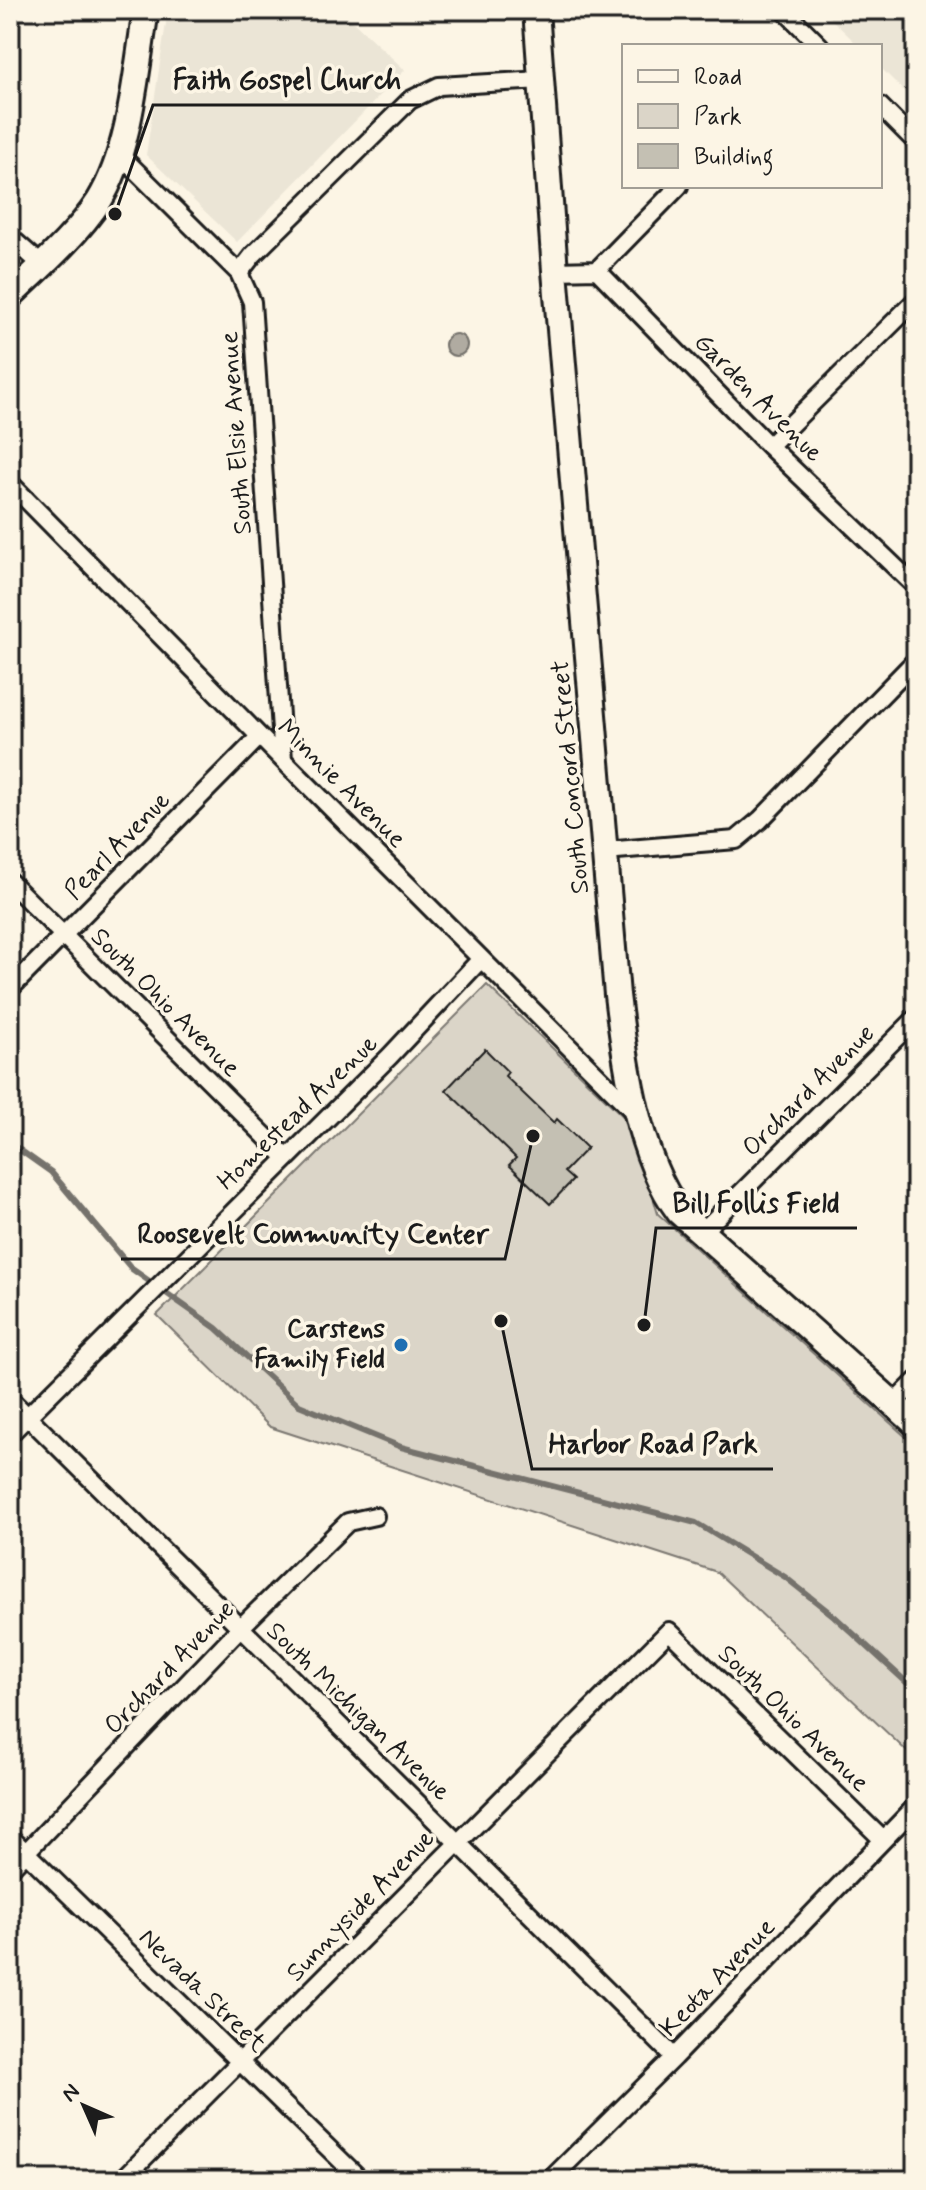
<svg xmlns="http://www.w3.org/2000/svg" width="926" height="2190" font-family="Mynerve,sans-serif">
<style>
.built{fill:#ebe5d6}
.green{fill:#dbd5c8;stroke:#7c7872;stroke-width:2}
.water{fill:#b0aba1;stroke:#75726c;stroke-width:2}
.lines{fill:none;stroke-linecap:round;stroke-linejoin:round}
.stream{stroke:#75726c;stroke-width:6}
.building{fill:#c4c0b3;stroke:#1c1c1c;stroke-width:2}
.street-casing{stroke:#1c1c1c;stroke-width:22}
.secondary-casing{stroke:#1c1c1c;stroke-width:30}
.street{stroke:#fcf5e5;stroke-width:16}
.secondary{stroke:#fcf5e5;stroke-width:24}
.poi-dot{fill:#1f6fb2;stroke:#fcf5e5;stroke-width:3}
.labels{text-anchor:middle;dominant-baseline:central;stroke-width:7;stroke-linejoin:round;paint-order:stroke}
.street-label{font-size:26px;fill:#1c1c1c;stroke:#fcf5e5}
.poi-label{font-size:26px;font-weight:bold;fill:#1c1c1c;stroke:#fcf5e5;text-anchor:end}
.leader{fill:none;stroke:#1c1c1c;stroke-width:3}
.callout-dot{fill:#1c1c1c;stroke:#fcf5e5;stroke-width:3}
.callout-label{font-size:28px;text-anchor:middle;font-weight:bold;fill:#1c1c1c;stroke:#fcf5e5;stroke-width:7;stroke-linejoin:round;paint-order:stroke}
</style>
<rect width="100%" height="100%" fill="#fcf5e5"/>
<filter id="ink" filterUnits="userSpaceOnUse"><feTurbulence type="fractalNoise" baseFrequency=".0125" numOctaves="2"/><feDisplacementMap in="SourceGraphic" scale="16" xChannelSelector="R" yChannelSelector="G"/><feConvolveMatrix kernelMatrix="1 2 1 2 8 2 1 2 1" color-interpolation-filters="sRGB"/></filter>
<g filter="url(#ink)">
<path class="built" d="M168,10H340L405,70L237,242L146,155Z
M822,10H916V103L880,67V46H859Z"/>
<path class="green" d="M487,985L631,1124L658,1214L916,1446V1760L717,1572L270,1427L157,1315Z"/>
<path class="water" d="M445 345a11 11 0 1 1 22 0a11 11 0 1 1-22 0Z"/>
<g class="lines">
<path class="stream" d="M10,1143L51,1172L132,1269L216,1328L299,1405L401,1447L696,1523L785,1577L834,1616L916,1691"/>
</g>
<path class="building" d="M485,1049L508,1072L505,1076L554,1123L557,1119L587,1148L564,1172L573,1180L550,1204L509,1165L516,1158L446,1090Z"/>
<g class="lines">
<g class="street-casing">
<path id="street" d="M784,10L820,46
M880,106L916,142
M119,154L239,273L252,302L283,760
M10,237L42,265
M597,270L679,186
M555,271L597,270L769,446L916,587
M239,273L253,255L410,100L439,86L542,80
M769,446L916,300
M10,483L283,760L637,1115
M605,851L736,840L760,820L916,660
M10,882L286,1157
M10,989L259,737
M702,1232L916,1018
M10,1399L674,2057
M893,1404L916,1381
M10,1434L390,1056L481,959
M10,1837L361,2180
M10,1869L239,1629L348,1522L375,1516
M122,2180L669,1631L883,1840
M550,2180L674,2057L916,1806"/>
</g>
<g class="secondary-casing">
<path id="secondary" d="M536,10L555,271L617,995C625,1062 638,1158 679,1212L916,1424
M10,296C39,268 77,235 99,201C131,149 136,70 146,10"/>
</g>
<use href="#street" class="street"/>
<use href="#secondary" class="secondary"/>
</g>
</g>
<circle class="poi-dot" cx="401" cy="1345" r="8"/>
<g class="labels">
<g class="street-label">
<text transform="translate(758 398) rotate(45)">Garden Avenue</text>
<text transform="translate(237 433) rotate(-94)">South Elsie Avenue</text>
<text transform="translate(571 777) rotate(-95)">South Concord Street</text>
<text transform="translate(341 784) rotate(45)">Minnie Avenue</text>
<text transform="translate(118 846) rotate(-46)">Pearl Avenue</text>
<text transform="translate(165 1003) rotate(45)">South Ohio Avenue</text>
<text transform="translate(809 1091) rotate(-45)">Orchard Avenue</text>
<text transform="translate(298 1113) rotate(-44)">Homestead Avenue</text>
<text transform="translate(170 1668) rotate(-46)">Orchard Avenue</text>
<text transform="translate(358 1712) rotate(44)">South Michigan Avenue</text>
<text transform="translate(793 1719) rotate(44)">South Ohio Avenue</text>
<text transform="translate(361 1906) rotate(-46)">Sunnyside Avenue</text>
<text transform="translate(718 1978) rotate(-46)">Keota Avenue</text>
<text transform="translate(202 1991) rotate(44)">Nevada Street</text>
</g>
<g class="poi-label">
<text x="385" y="1330">Carstens<tspan x="385" dy="30">Family Field</tspan></text>
</g>
</g>
<path class="leader" d="M115 214L153 105H421M644 1325L656 1228H857M533 1136L505 1259H121M501 1321L532 1469H773"/>
<g class="callout-dot">
<circle cx="115" cy="214" r="8"/>
<circle cx="644" cy="1325" r="8"/>
<circle cx="533" cy="1136" r="8"/>
<circle cx="501" cy="1321" r="8"/>
</g>
<g class="callout-label">
<text x="287" y="89">Faith Gospel Church</text>
<text x="756" y="1212">Bill Follis Field</text>
<text x="313" y="1243">Roosevelt Community Center</text>
<text x="653" y="1453">Harbor Road Park</text>
</g>
<rect width="926" height="2190" fill="none" stroke="#fcf5e5" stroke-width="40"/>
<rect x="20" y="20" width="886" height="2150" fill="none" stroke="#1c1c1c" stroke-width="3" filter="url(#ink)"/>
<rect x="622" y="44" width="260" height="144" fill="#fcf5e5" stroke="#a29e95" stroke-width="2"/>
<rect x="638" y="70" width="40" height="12" fill="#fcf5e5" stroke="#a29e95" stroke-width="2"/>
<text x="694" y="84" font-size="24" fill="#1c1c1c">Road</text>
<rect x="638" y="104" width="40" height="24" fill="#dbd5c8" stroke="#a29e95" stroke-width="2"/>
<text x="694" y="124" font-size="24" fill="#1c1c1c">Park</text>
<rect x="638" y="144" width="40" height="24" fill="#c4c0b3" stroke="#a29e95" stroke-width="2"/>
<text x="694" y="164" font-size="24" fill="#1c1c1c">Building</text>
<g transform="translate(84 2106) rotate(315)" stroke="#fcf5e5" stroke-width="6" paint-order="stroke">
<path d="M0-6L14 30L0 20L-14 30Z" fill="#1c1c1c"/>
<text y="-12" font-size="22" font-weight="bold" text-anchor="middle" fill="#1c1c1c">N</text>
</g>
</svg>
